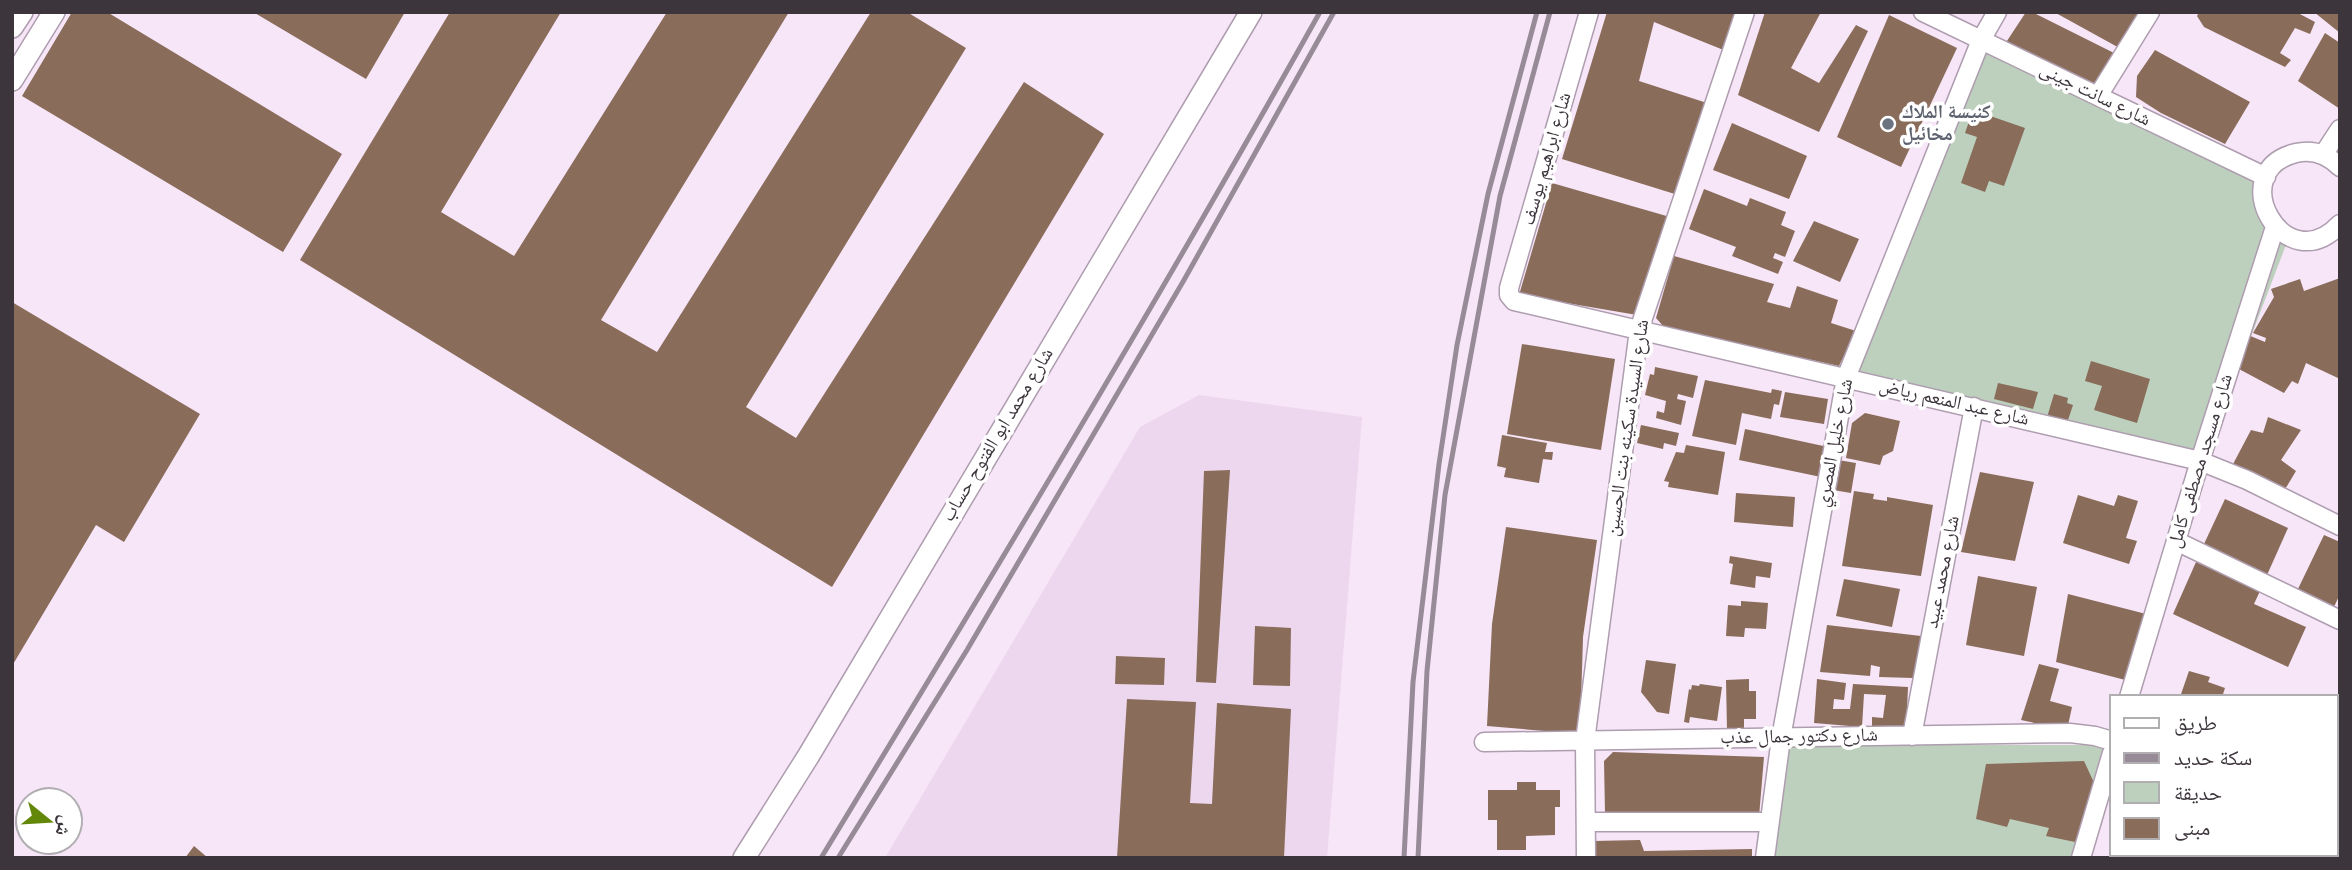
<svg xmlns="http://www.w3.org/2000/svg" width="2352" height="870" font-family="Overpass,'Noto Naskh Arabic',sans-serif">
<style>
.built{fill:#edd7ee}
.green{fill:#bdd0be}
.building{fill:#896c59}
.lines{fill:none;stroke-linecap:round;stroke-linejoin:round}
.minor-casing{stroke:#ae9daf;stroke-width:21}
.tertiary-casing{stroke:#ae9daf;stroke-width:24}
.minor{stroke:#fff;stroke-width:18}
.tertiary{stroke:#fff;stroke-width:21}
.rail{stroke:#978b98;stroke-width:5}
.worship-dot{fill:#6b7280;stroke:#fff;stroke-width:2.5}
.labels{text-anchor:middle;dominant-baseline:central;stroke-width:7;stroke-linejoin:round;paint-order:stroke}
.street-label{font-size:19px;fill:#3c353c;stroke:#fff}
.worship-label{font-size:19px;font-weight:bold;fill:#5b616d;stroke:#fff;text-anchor:start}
</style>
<rect width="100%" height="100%" fill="#f7e5f8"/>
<path class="built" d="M1199,395L1362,417L1327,858H885L1140,427Z"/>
<path class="green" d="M1981,40L2264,181L2262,196L2289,237L2202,465L1852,379L1863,360Z
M1780,745H2112L2083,858H1769Z"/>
<path class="building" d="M72,12H107L342,154L283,252L22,96Z
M253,12H405L366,79Z
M450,12H561L441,212L514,256L667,12H789L601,320L657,352L871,12H907L966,48L746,407L796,438L1024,82L1104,134L832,587L300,260Z
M1607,12H1740L1726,51L1654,22L1639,81L1707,103L1678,195L1562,159Z
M1765,12H1821L1791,68L1819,83L1856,25L1868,31L1819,132L1738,95Z
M2026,12H2032L2116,54L2097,94L2003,47Z
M2054,12H2142L2123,50Z
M2199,12H2296L2315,22L2310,34L2295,28L2280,53L2291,60L2285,67L2204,27L2197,16Z
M2314,12H2340V33Z
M1889,15L1957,48L1901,167L1837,137Z
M2325,33L2340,43V109L2298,81Z
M2155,50L2250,102L2225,144L2161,113L2136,97L2137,76Z
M1973,110L2025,128L2004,186L1989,181L1985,192L1961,183L1977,137L1965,133Z
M1732,123L1807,156L1789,199L1713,170Z
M1552,183L1670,217L1637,315L1519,295Z
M1704,189L1747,206L1750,198L1786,212L1781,225L1795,231L1785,257L1775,253L1773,258L1783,262L1778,274L1732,256L1736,247L1689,229Z
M1814,221L1859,239L1840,282L1793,261Z
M1674,256L1774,284L1767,302L1790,308L1797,286L1838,300L1831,323L1856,331L1839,366L1664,327L1656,318Z
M2340,278V379L2306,363L2298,384L2292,381L2284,393L2237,368L2248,335L2265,342L2266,338L2253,333L2274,297L2271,289L2300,279L2304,291Z
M12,302L200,414L124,542L96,525L12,666Z
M1522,344L1615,359L1601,450L1507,434Z
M2091,361L2150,379L2137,423L2094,410L2102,386L2085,381Z
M1655,367L1698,376L1693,398L1678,394L1677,399L1686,401L1681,425L1656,418L1657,411L1664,413L1666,401L1645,395L1650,374L1654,375Z
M1705,380L1771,393L1772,389L1782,391L1779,405L1774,404L1771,419L1742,413L1736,445L1692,436Z
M1998,383L2038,392L2033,409L1994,399Z
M1785,392L1828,399L1824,424L1780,417Z
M2054,394L2068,398L2067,403L2073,405L2066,426L2051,422L2048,414Z
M1865,413L1900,421L1893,451L1883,456L1880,465L1846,458L1852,423Z
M2268,417L2301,430L2281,460L2296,471L2281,496L2232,466L2251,430L2263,433Z
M1641,425L1679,433L1676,446L1664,443L1663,449L1637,443Z
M1745,429L1828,447L1821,477L1739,460Z
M1502,435L1547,443L1545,452H1553L1552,460L1543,459L1539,483L1504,477L1506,468L1497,466Z
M1686,445L1725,452L1718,495L1668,487L1669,482L1664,481L1676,452L1684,453Z
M1832,459L1856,463L1851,493L1827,489Z
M1230,470L1216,683L1196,682L1204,471Z
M1980,472L2034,482L2015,561L1961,552Z
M1854,491L1874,494L1873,499L1887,501V497L1933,505L1921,576L1842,566Z
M1736,493L1795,497L1793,527L1734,522Z
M2078,495L2114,506L2118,495L2138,501L2126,538L2137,541L2129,564L2063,543Z
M2225,499L2288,528L2267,575L2204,544Z
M1506,527L1597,540L1583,637L1580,734L1487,726L1492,624Z
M2324,535L2340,542V594L2333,609L2297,591Z
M1730,556L1772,563L1770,578L1756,576L1755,588L1730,584L1733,564L1729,563Z
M2196,562L2260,591L2254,604L2306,627L2288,667L2173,614Z
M1978,576L2037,587L2024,656L1966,645Z
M1844,579L1900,589L1892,627L1836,616Z
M2068,594L2150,615L2133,682L2056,662Z
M1741,601L1768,603L1766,629L1745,628L1744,637L1726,636L1728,605L1741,606Z
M1827,625L1921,636L1913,678L1879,677L1880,667L1871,665L1870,676L1820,672Z
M1255,626L1291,628L1290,686L1253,685Z
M1116,656L1165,658L1164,685L1115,684Z
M1646,660L1676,664L1669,714L1657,712L1641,692Z
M2039,664L2059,669L2050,701L2072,707L2067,730L2021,720Z
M2189,671L2210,677L2208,682L2225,688L2222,697H2180Z
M1749,679V691H1756V719H1744V730H1727L1726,680Z
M1817,679L1846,683L1844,700L1834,699L1833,709H1850L1853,684L1908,687L1906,732L1872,729V717L1883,718L1886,695L1864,694L1862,727L1814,723Z
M1700,684L1722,687L1717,721L1690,717L1689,723L1684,722L1689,689L1691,690L1692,685L1699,686Z
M1127,699L1196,702L1190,803L1212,804L1217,703L1291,709L1284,858H1117Z
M1613,752L1764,757L1759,817L1693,812H1605L1604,761Z
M2084,761L2096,787L2080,843L2046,836L2049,828L2010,819L2007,827L1976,819L1986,764Z
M2336,771L2340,772V797L2336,796Z
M1517,782H1536V790H1560V807H1555V835L1526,836V850H1497V820H1488V790H1517Z
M1640,840L1644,851L1752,849V858H1594V841Z
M194,846L208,858H185Z
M2118,854H2189L2188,858H2125Z
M2195,854H2255L2254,858H2194Z"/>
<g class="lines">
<g class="minor-casing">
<path id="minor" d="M1589,12L1509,288V295L1514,301L2200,461L2247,480L2340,526
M1923,12L2266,177
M2098,96L2150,12
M2323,155L2340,129
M2340,167C2328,155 2313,149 2296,153C2222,171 2285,283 2340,224
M2176,541L2340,620
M2129,697L2200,461L2275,227
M1912,736L1974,407
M1484,742L2070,733L2095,736L2112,741
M1586,822H1769
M2336,852L2340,854
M1586,858L1585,741L1639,330L1745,12
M1765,858L1781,738L1846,378L1981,40L1997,12
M2081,858L2112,753"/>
</g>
<g class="tertiary-casing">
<path id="tertiary" d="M12,27L22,12
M12,80L54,12
M744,858L809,755L1251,12"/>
</g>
<use href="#minor" class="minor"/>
<use href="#tertiary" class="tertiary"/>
<path class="rail" d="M821,858C991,578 1160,298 1320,12
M838,858L967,650L1184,280L1334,12
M1404,858L1413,682L1439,464L1457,345L1488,194L1537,12
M1418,858L1427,671L1445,495L1500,196L1550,12"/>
</g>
<circle class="worship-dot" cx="1888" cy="124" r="7"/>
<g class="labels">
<g class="street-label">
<text transform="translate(2095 95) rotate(26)">شارع سانت جينى</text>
<text transform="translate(1547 159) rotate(-74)">شارع ابراهيم يوسف</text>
<text transform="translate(1954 403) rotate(13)">شارع عبد المنعم رياض</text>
<text transform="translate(1628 428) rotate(-82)">شارع السيدة سكينه بنت الحسين</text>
<text transform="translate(998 435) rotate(-59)">شارع محمد ابو الفتوح حساب</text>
<text transform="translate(1835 443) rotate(-79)">شارع خليل المصري</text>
<text transform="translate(2201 461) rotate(-73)">شارع مسجد مصطفى كامل</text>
<text transform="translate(1943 572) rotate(-79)">شارع محمد عبيد</text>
<text transform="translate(1799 737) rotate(-1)">شارع دكتور جمال عذب</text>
</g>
<g class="worship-label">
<text x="1902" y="113">كنيسة الملاك<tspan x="1902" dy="22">مخائيل</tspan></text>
</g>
</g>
<rect width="2352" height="870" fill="none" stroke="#3c353c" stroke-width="28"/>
<rect x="2110" y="695" width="228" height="161" fill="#ffffff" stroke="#b1aeb1" stroke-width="2"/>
<rect x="2124" y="718" width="35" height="10" fill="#ffffff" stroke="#b1aeb1" stroke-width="2"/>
<text x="2174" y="730" font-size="21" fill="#3c353c">طريق</text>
<rect x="2124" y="753" width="35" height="10" fill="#978b98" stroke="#b1aeb1" stroke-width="2"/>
<text x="2174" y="765" font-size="21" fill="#3c353c">سكة حديد</text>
<rect x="2124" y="782" width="35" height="21" fill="#bdd0be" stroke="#b1aeb1" stroke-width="2"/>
<text x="2174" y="800" font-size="21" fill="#3c353c">حديقة</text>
<rect x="2124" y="818" width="35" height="21" fill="#896c59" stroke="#b1aeb1" stroke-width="2"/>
<text x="2174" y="835" font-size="21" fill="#3c353c">مبنى</text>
<g transform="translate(49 821) rotate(108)"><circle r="33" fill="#ffffff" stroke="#b1aeb1" stroke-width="2"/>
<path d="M0-5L12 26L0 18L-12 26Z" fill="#638709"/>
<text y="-10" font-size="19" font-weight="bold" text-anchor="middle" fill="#3c353c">ش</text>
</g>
</svg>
